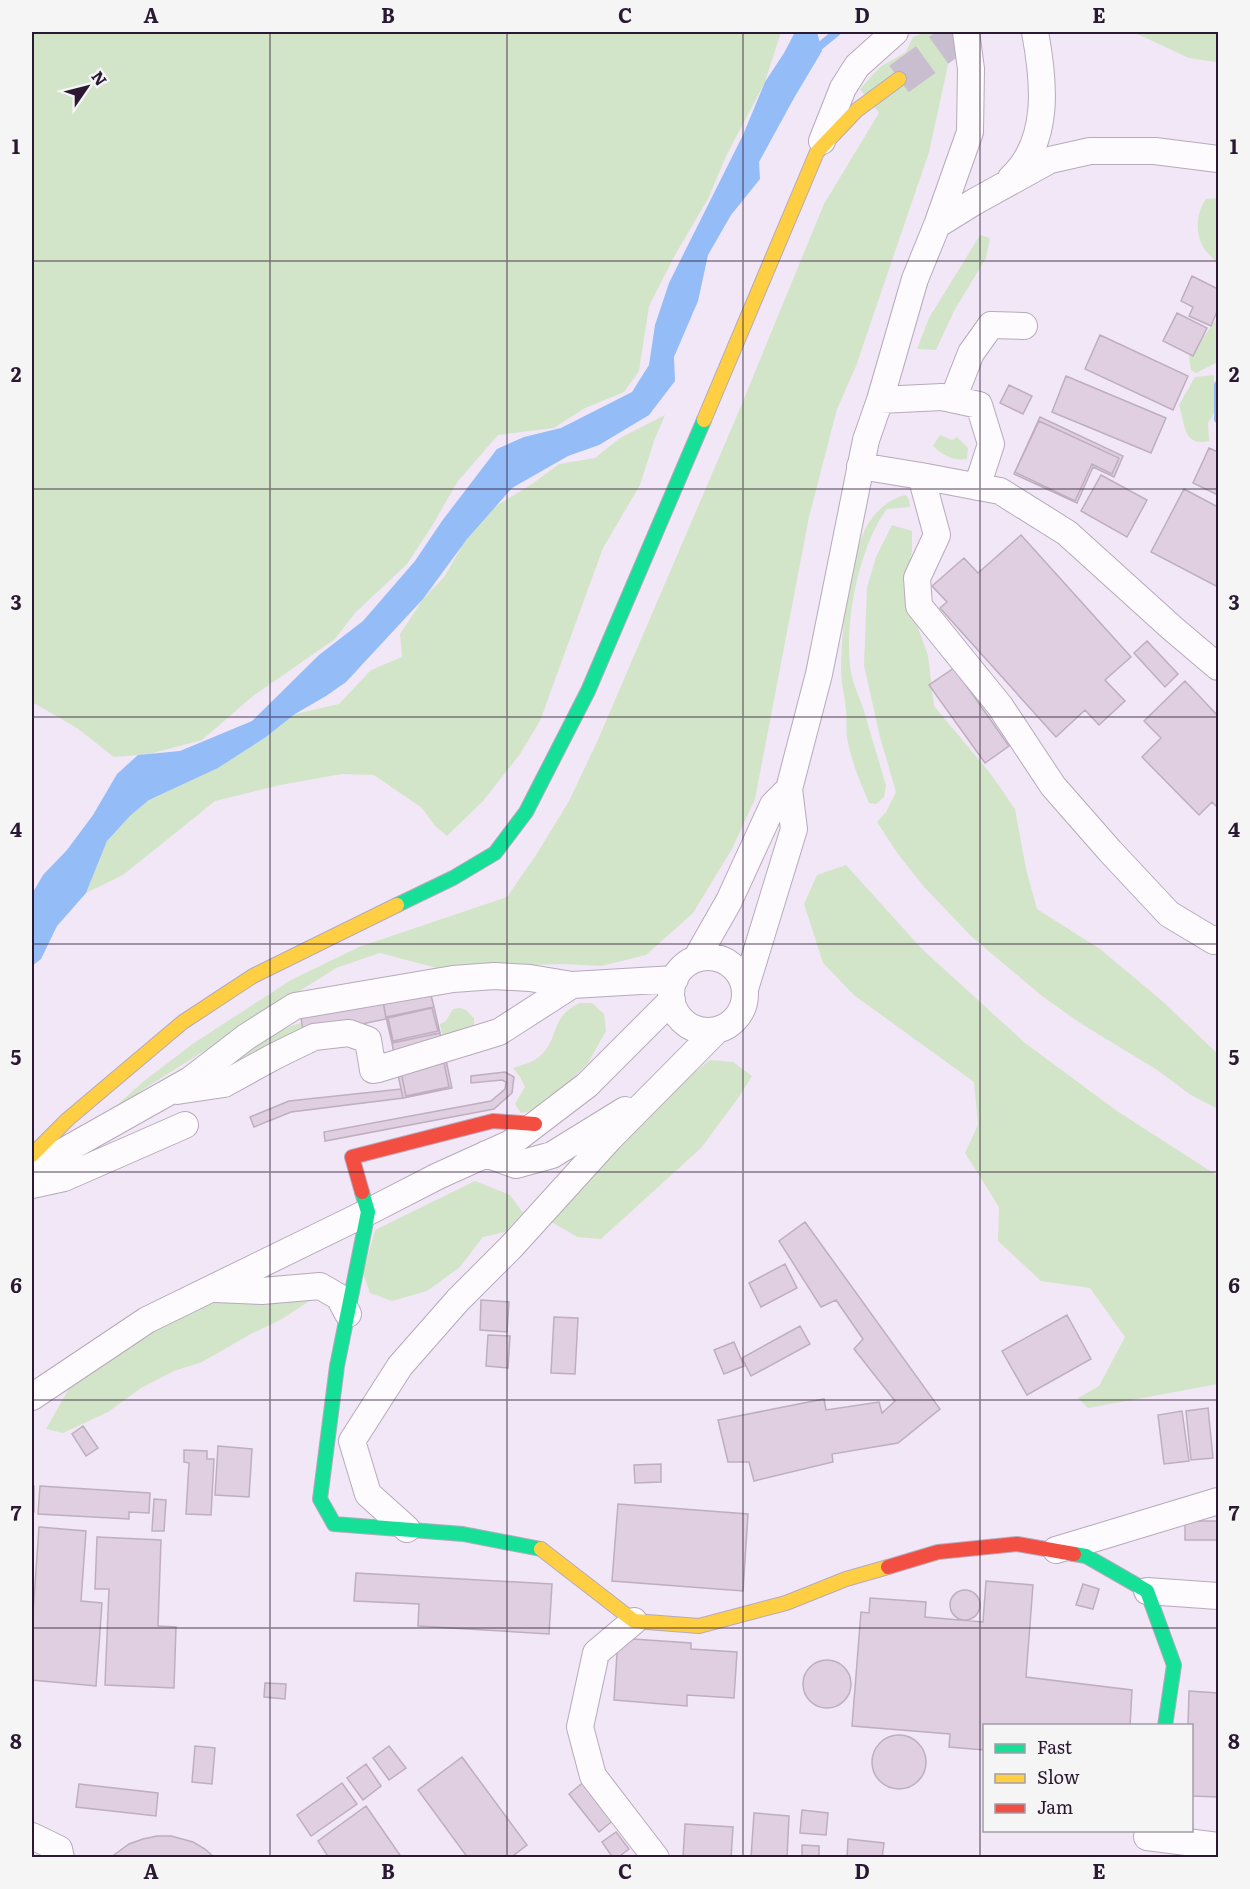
<svg xmlns="http://www.w3.org/2000/svg" width="1250" height="1889" font-family="Literata,serif">
<style>
.green{fill:#d3e5c8}
.water{fill:#94bcf7}
.lines{fill:none;stroke-linecap:round;stroke-linejoin:round}
.stream{stroke:#94bcf7;stroke-width:8}
.building{fill:#e0cfe0;stroke:#bfaebf;stroke-width:1.5}
.secondary-tunnel{stroke:#c9becf;stroke-width:33;stroke-dasharray:33 16;stroke-linecap:butt}
.street-casing{stroke:#b6aabc;stroke-width:28}
.fast-casing{stroke:#b6aabc;stroke-width:16}
.slow-casing{stroke:#b6aabc;stroke-width:16}
.jam-casing{stroke:#b6aabc;stroke-width:16}
.street{stroke:#fdfbfe;stroke-width:26}
.fast{stroke:#16e098;stroke-width:14}
.slow{stroke:#ffcf43;stroke-width:14}
.jam{stroke:#f24e42;stroke-width:14}
.grid{fill:none;stroke:#2b1933;stroke-width:1.5;stroke-opacity:0.55}
.neatline{fill:none;stroke:#2b1933;stroke-width:2}
.grid-label{font-size:20px;text-anchor:middle;font-weight:bold;fill:#2b1933}
</style>
<rect width="100%" height="100%" fill="#f1e7f6"/>
<path class="green" d="M32,32H781L765,82L726,156L709,197L675,255L649,306L639,371L624,392L583,409L554,428L498,435L458,481L432,526L407,564L355,613L335,639L253,696L202,740L149,754L114,757L77,728L32,702Z
M926,32H938L947,39L948,65L929,152L856,366L837,409L809,517L755,799L732,849L693,913L646,955L601,966L563,964L437,968L380,953L336,968L139,1092L142,1100L125,1109L116,1106L144,1081L194,1043L291,980L359,947L507,897L538,852L569,801L597,742L736,418L824,204L879,113L860,89L880,67L906,52L913,37Z
M1133,32H1218V67L1216,62L1189,58Z
M1218,198V268C1216,258 1206,254 1202,245C1195,231 1197,211 1206,199Z
M980,235L990,238L986,258L954,311L936,350L917,349L929,318Z
M1218,276V362L1196,373L1191,370L1189,357L1218,317L1216,281Z
M1214,375C1214,390 1220,411 1208,422L1209,441C1182,447 1185,422 1179,405L1195,377Z
M665,415L654,441L640,485L603,548L540,721L520,754L483,801L447,836L435,826L422,808L374,775L342,774L280,785L215,801L123,875L86,893L107,841L131,815L149,800L218,768L266,737L295,714L339,704L371,670L402,657L400,634L423,599L444,577L463,544L488,511L532,484L559,464L595,458L620,438Z
M940,435L952,440L957,437L968,448L967,459C953,461 944,456 933,446Z
M906,495L909,500L910,507L887,509C859,545 843,627 851,672C853,685 860,698 864,711C871,736 879,761 886,786L884,797L876,804L869,803C860,782 851,760 847,738C846,729 847,719 846,710C845,697 841,683 841,669C842,625 847,575 863,534C870,516 888,498 906,495Z
M892,525L912,531V550L906,596L928,655L934,706L990,773L1015,809L1026,869L1037,909L1100,949L1161,1000L1218,1054V1109L1191,1095L1157,1070L1080,1023L1042,996L972,937L925,888L898,854L877,822L886,812L896,792L880,737L864,665L867,587L876,557Z
M846,865L922,949L1025,1043L1117,1111L1218,1176V1384L1088,1408L1078,1398L1099,1386L1125,1337L1090,1288L1041,1281L998,1241L999,1207L965,1153L978,1125L974,1082L855,996L823,963L804,904L817,875Z
M580,1003H592L604,1014L606,1031L588,1063L553,1098L539,1109L521,1113L515,1104L525,1087L520,1077L513,1068C522,1065 534,1062 540,1056C560,1039 549,1017 580,1003Z
M460,1008L466,1010L474,1018V1028L443,1038L440,1024L446,1021L453,1009Z
M304,1022L305,1032L225,1078L217,1071C244,1053 272,1030 304,1022Z
M710,1060L733,1062L752,1076L738,1098L701,1148L601,1239L577,1237L550,1221L632,1122Z
M475,1181L510,1195L523,1213L505,1232L483,1237L460,1267L427,1291L392,1301L370,1293L363,1273L375,1230Z
M314,1298L282,1319L249,1335L202,1362L174,1371L141,1388L108,1412L63,1433L46,1429L72,1383L95,1362L205,1299Z"/>
<path class="water" d="M795,32H817L822,51L794,98L759,162L760,179L731,215L708,255L698,301L674,357L675,381L649,415L599,445L568,456L512,488L467,539L423,599L346,682L326,696L295,714L266,737L218,768L149,800L131,815L107,841L86,893L57,926L41,959L32,966V894L43,875L67,850L93,815L117,774L138,755L180,751L252,721L319,655L363,621L415,561L442,521L497,449L524,437L561,428L632,392L649,365L655,325L669,283L743,135L765,82L784,53Z"/>
<g class="lines">
<path class="stream" d="M815,50L837,32
M1218,385V419"/>
</g>
<path class="building" d="M1192,276L1218,289V309L1211,326L1189,316L1193,307L1181,301Z
M1177,313L1207,328L1193,356L1163,341Z
M1100,335L1188,376L1173,410L1085,369Z
M1066,376L1166,418L1151,453L1052,412Z
M1009,385L1032,396L1023,414L1000,403Z
M1040,417L1123,456L1114,477L1093,467L1077,503L1014,474Z
M1039,421L1119,458L1112,474L1092,464L1075,501L1015,472Z
M1209,448L1218,452V495L1193,483Z
M1101,475L1147,500L1127,537L1081,511Z
M1184,489L1218,507V587L1151,552Z
M1021,535L1131,657L1105,680L1125,701L1099,725L1085,710L1056,737L940,608L947,602L932,586L964,558L978,573Z
M1147,641L1178,674L1165,687L1134,653Z
M954,668L1009,746L985,763L929,685Z
M1185,681L1218,716V808L1212,802L1199,815L1142,757L1161,738L1144,721Z
M430,991L434,1007L386,1017L383,1001Z
M383,1001L386,1019L304,1036L301,1018Z
M434,1007L440,1033L392,1043L386,1017Z
M432,1008L438,1031L393,1041L388,1018Z
M440,1033L446,1060L397,1070L392,1043Z
M446,1060L452,1088L403,1098L397,1070Z
M444,1063L449,1087L406,1096L401,1072Z
M505,1072L514,1077L512,1093L494,1109L325,1141L324,1132L491,1101L505,1089L506,1082L502,1080L471,1083V1076Z
M401,1089L403,1098L291,1112L254,1127L250,1117L289,1101Z
M805,1222L940,1409L898,1443L832,1454L833,1462L754,1481L749,1462H728L718,1420L824,1399L826,1410L879,1402L882,1413L895,1401L854,1349L863,1339L836,1300L821,1307L779,1241Z
M785,1264L797,1288L761,1307L749,1283Z
M481,1300L509,1302L507,1332L480,1330Z
M1067,1315L1091,1359L1027,1395L1002,1351Z
M554,1317L578,1318L575,1374L551,1373Z
M800,1326L810,1344L751,1376L742,1358Z
M488,1335L510,1336L508,1368L486,1366Z
M734,1342L744,1366L724,1374L714,1350Z
M1208,1408L1213,1458L1191,1460L1186,1411Z
M1182,1411L1189,1461L1164,1464L1158,1415Z
M83,1426L98,1448L86,1456L72,1434Z
M218,1446L252,1449L249,1497L215,1495Z
M184,1450L207,1451V1459H214L211,1515L186,1514L189,1463L184,1462Z
M661,1464V1482L635,1483L634,1465Z
M32,1486H34V1512H32Z
M40,1486L150,1493L149,1513L129,1512V1519L38,1514Z
M154,1499L166,1500L164,1531H152Z
M618,1504L748,1514L743,1591L612,1581Z
M1185,1521H1217L1218,1540H1185Z
M39,1527L86,1531L81,1601L102,1603L96,1686L32,1680V1628Z
M97,1537L161,1540L158,1626L176,1627L174,1688L105,1685L109,1589H95Z
M356,1573L552,1584L549,1634L418,1626L419,1604L354,1601Z
M986,1581L1033,1585L1026,1677L1132,1690L1130,1726H984V1750L949,1747L950,1734L852,1726L861,1612L869,1613L870,1598L926,1602L925,1617L983,1622Z
M1083,1584L1099,1589L1093,1609L1076,1605Z
M950 1605a15 15 0 1 1 30 0a15 15 0 1 1-30 0Z
M618,1638L691,1643V1649L737,1652L734,1698L687,1695V1706L614,1700Z
M803 1684a24 24 0 1 1 48 0a24 24 0 1 1-48 0Z
M265,1683L286,1684L285,1699L264,1697Z
M1189,1691L1218,1693V1797L1192,1796V1726H1188Z
M872 1762a27 27 0 1 1 54 0a27 27 0 1 1-54 0Z
M195,1746L215,1748L212,1784L192,1782Z
M389,1746L406,1768L389,1780L373,1758Z
M462,1757L527,1845L510,1858H468L418,1790Z
M366,1764L381,1786L363,1800L347,1778Z
M585,1781L615,1819L599,1832L569,1794Z
M342,1783L357,1804L311,1836L297,1815Z
M79,1784L158,1793L156,1816L76,1807Z
M366,1806L402,1858H329L318,1841Z
M802,1810L828,1813L826,1835L800,1833Z
M754,1813L789,1816L787,1858H751Z
M685,1824L733,1827L731,1858H683Z
M616,1832L629,1849L617,1858H613L602,1842Z
M157,1836H171L193,1842L205,1849L215,1858H110L129,1844L143,1839Z
M848,1839L884,1843L882,1858H847Z
M802,1845L819,1846V1858H802Z"/>
<g class="lines">
<path class="secondary-tunnel" d="M899,79L964,32"/>
<g class="street-casing">
<path id="street" d="M822,141L843,88L857,66L895,32
M1011,178C1051,141 1044,80 1035,32
M937,225L974,202L1050,160L1090,151H1155L1218,159
M953,399L971,353L991,325L1024,326
M880,400L942,397L979,405L991,444L977,487
M860,466L921,476L1000,491L1067,533L1172,628L1218,667
M921,476L937,535L917,578L919,606L1000,706L1053,786L1110,851L1169,914L1214,941L1218,939
M671 994a37 37 0 1 1 74 0a37 37 0 1 1-74 0Z
M696,959L729,901L773,805L789,789
M745,989L794,829L789,789L819,674L866,440L880,400L915,279L937,225L970,132L971,69L966,32
M177,1091L224,1084L275,1056L314,1037L349,1033L368,1040L373,1070L378,1069L499,1032L572,985
M486,1154L516,1165L552,1155L625,1110
M32,1169L190,1080L246,1037L295,1006L453,979L494,976L530,978L572,985L675,979
M32,1185L64,1178L185,1125
M215,1289L262,1291L320,1286L339,1297L348,1314
M32,1397L147,1320L368,1212L438,1176L511,1143L587,1085L672,1000
M407,1529L368,1494L352,1441L400,1366L458,1300L511,1247L610,1138L716,1031
M1056,1550L1218,1501
M1147,1591L1218,1596
M634,1621L596,1653L580,1727L593,1776L656,1858
M32,1836L59,1849L61,1858
M1147,1837L1218,1846"/>
</g>
<g class="fast-casing">
<path id="fast" d="M397,905L453,878L495,853L526,812L588,691L704,420
M362,1192L368,1212L337,1366L320,1499L334,1524L463,1534L541,1549
M1074,1554L1086,1556L1147,1591L1174,1665L1165,1726"/>
</g>
<g class="slow-casing">
<path id="slow" d="M704,420L817,152L857,110L899,79
M32,1155L68,1119L183,1022L253,976L397,905
M541,1549L634,1621L699,1626L786,1603L846,1579L888,1567"/>
</g>
<g class="jam-casing">
<path id="jam" d="M362,1192L352,1157L493,1121L535,1124
M888,1567L938,1552L1017,1544L1074,1554"/>
</g>
<use href="#street" class="street"/>
<use href="#fast" class="fast"/>
<use href="#slow" class="slow"/>
<use href="#jam" class="jam"/>
</g>
<path class="grid" d="M270,32V1858M507,32V1858M743,32V1858M980,32V1858M32,261H1218M32,489H1218M32,717H1218M32,944H1218M32,1172H1218M32,1400H1218M32,1628H1218"/>
<rect width="1250" height="1889" fill="none" stroke="#f5f5f5" stroke-width="66"/>
<rect x="983" y="1724" width="210" height="108" fill="#f5f5f5" stroke="#a49da7" stroke-width="1.5"/>
<rect x="995" y="1744" width="30" height="9" fill="#16e098" stroke="#a49da7" stroke-width="1.5"/>
<text x="1037" y="1754" font-size="18" fill="#2b1933">Fast</text>
<rect x="995" y="1774" width="30" height="9" fill="#ffcf43" stroke="#a49da7" stroke-width="1.5"/>
<text x="1037" y="1784" font-size="18" fill="#2b1933">Slow</text>
<rect x="995" y="1804" width="30" height="9" fill="#f24e42" stroke="#a49da7" stroke-width="1.5"/>
<text x="1037" y="1814" font-size="18" fill="#2b1933">Jam</text>
<g transform="translate(87 87) rotate(55)" stroke="#f5f5f5" stroke-width="4.5" paint-order="stroke">
<path d="M0-4.5L10 22L0 15L-10 22Z" fill="#2b1933"/>
<text y="-9" font-size="16" font-weight="bold" text-anchor="middle" fill="#2b1933">N</text>
</g>
<rect x="33" y="33" width="1184" height="1823" class="neatline"/>
<g class="grid-label">
<text x="151" y="23">A</text>
<text x="388" y="23">B</text>
<text x="625" y="23">C</text>
<text x="862" y="23">D</text>
<text x="1099" y="23">E</text>
<text x="16" y="154">1</text>
<text x="1234" y="154">1</text>
<text x="16" y="382">2</text>
<text x="1234" y="382">2</text>
<text x="16" y="610">3</text>
<text x="1234" y="610">3</text>
<text x="16" y="837">4</text>
<text x="1234" y="837">4</text>
<text x="16" y="1065">5</text>
<text x="1234" y="1065">5</text>
<text x="16" y="1293">6</text>
<text x="1234" y="1293">6</text>
<text x="16" y="1521">7</text>
<text x="1234" y="1521">7</text>
<text x="16" y="1749">8</text>
<text x="1234" y="1749">8</text>
<text x="151" y="1879">A</text>
<text x="388" y="1879">B</text>
<text x="625" y="1879">C</text>
<text x="862" y="1879">D</text>
<text x="1099" y="1879">E</text>
</g>
</svg>
